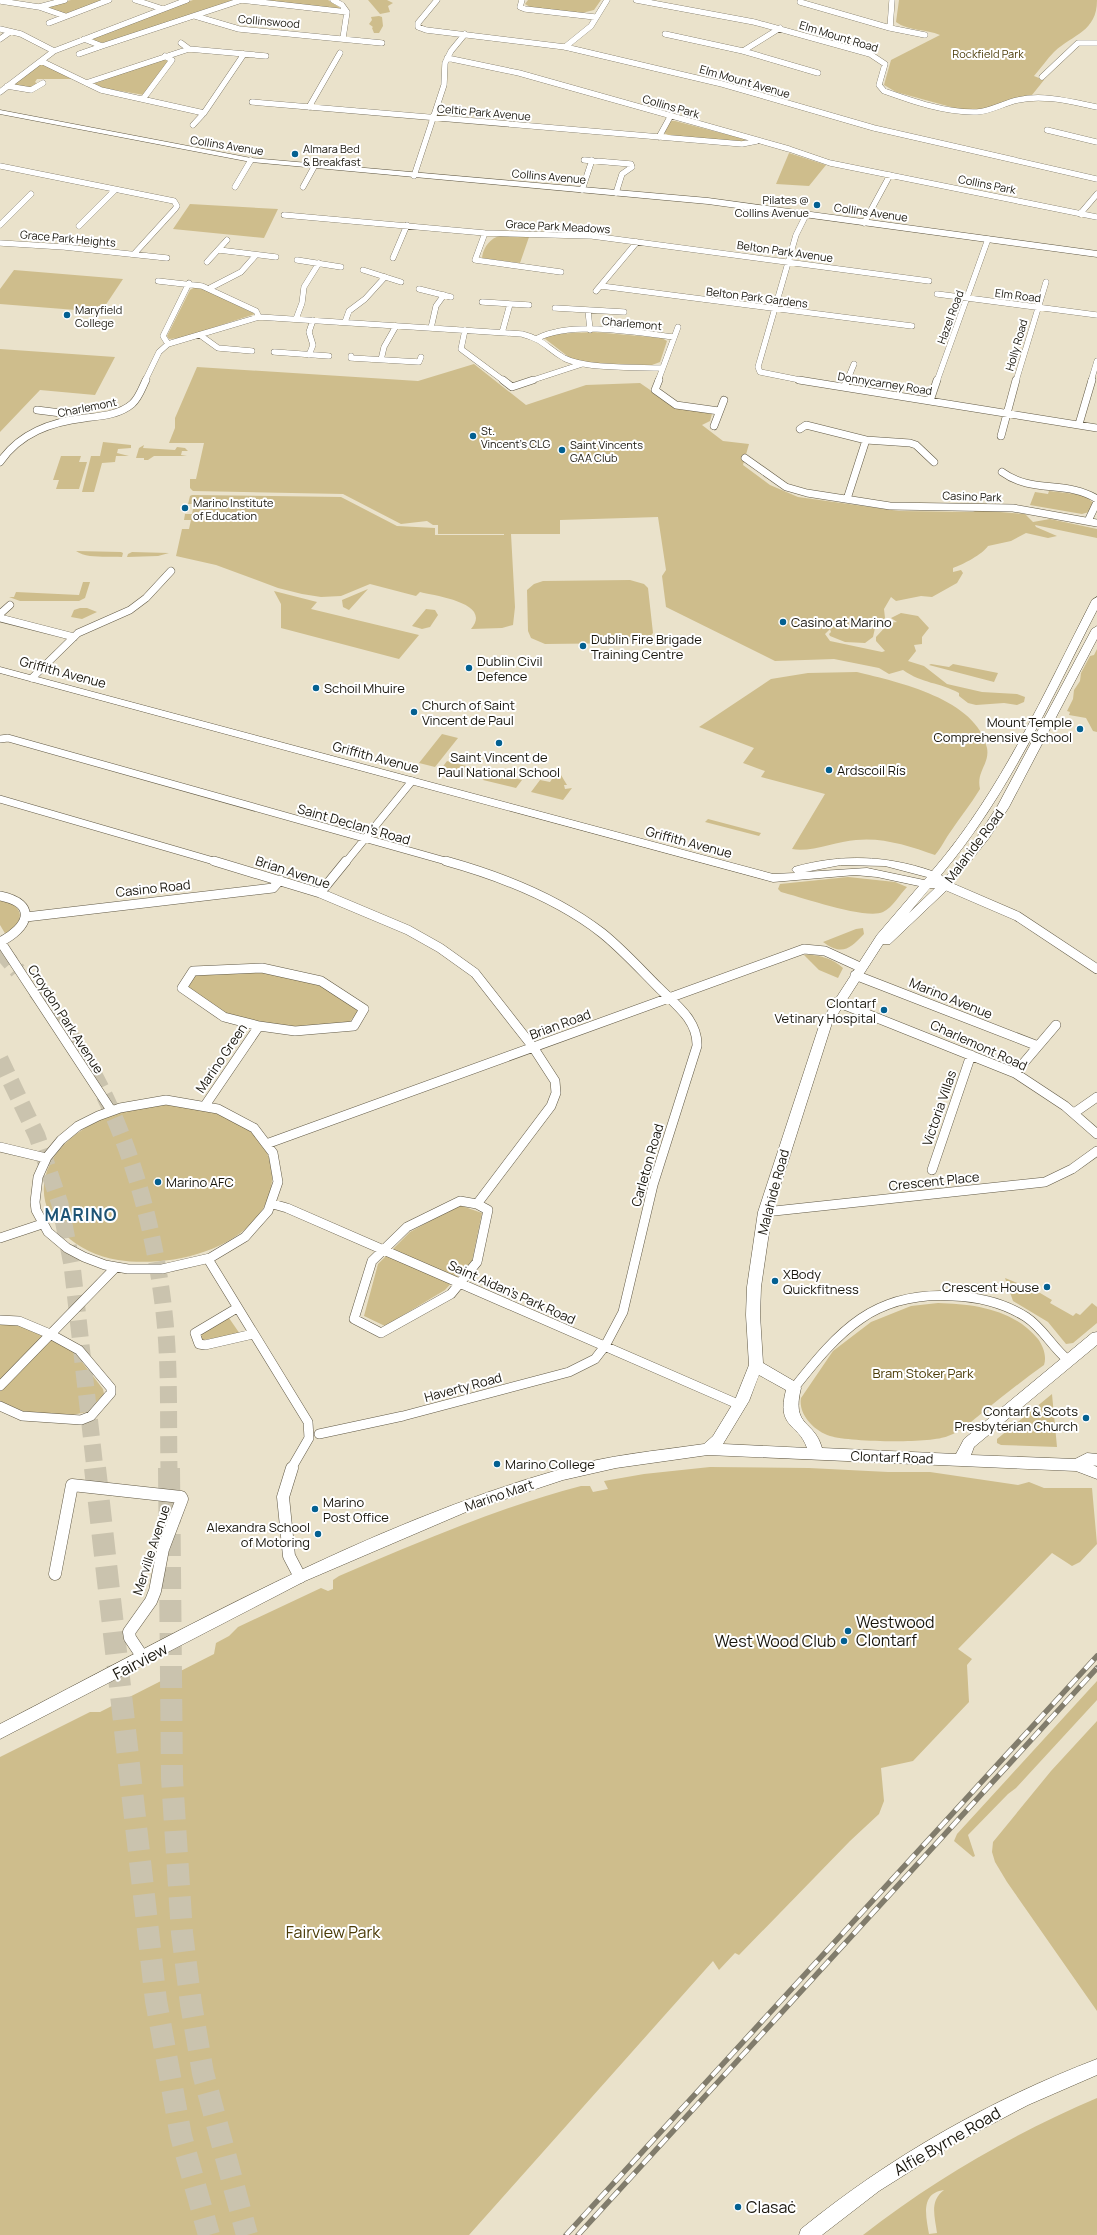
<svg xmlns="http://www.w3.org/2000/svg" width="1097" height="2235" font-family="Manrope,sans-serif">
<style>
.green{fill:#cebd8c;fill-rule:evenodd}
.lines{fill:none;stroke-linecap:round;stroke-linejoin:round}
.motorway-tunnel-far1{stroke:#cac3ae;stroke-width:17;stroke-dasharray:17 8;stroke-linecap:butt}
.motorway-tunnel{stroke:#cac3ae;stroke-width:22;stroke-dasharray:22 11;stroke-linecap:butt}
.minor-far3-casing{stroke:#615945;stroke-width:6}
.minor-far2-casing{stroke:#615945;stroke-width:8}
.minor-far1-casing{stroke:#615945;stroke-width:10}
.minor-casing{stroke:#615945;stroke-width:13}
.secondary-casing{stroke:#615945;stroke-width:1}
.minor-far3{stroke:#fff;stroke-width:5.5}
.minor-far2{stroke:#fff;stroke-width:7}
.minor-far1{stroke:#fff;stroke-width:9}
.minor{stroke:#fff;stroke-width:12}
.secondary{fill:#fff;fill-rule:evenodd}
.rail-casing{stroke:#817c6c;stroke-width:5.5}
.rail{stroke:#fff;stroke-width:4;stroke-dasharray:12;stroke-linecap:butt}
.poi-dot{fill:#036091;stroke:#fff;stroke-width:1.5}
.labels{text-anchor:middle;dominant-baseline:central;stroke-width:4;stroke-linejoin:round;paint-order:stroke}
.far-street-label{font-size:11px;fill:#18150c;stroke:#fff}
.far-park-label{font-size:11px;fill:#4a3a06;stroke:#fff}
.far-poi-label{font-size:11px;fill:#18150c;stroke:#fff;text-anchor:start}
.poi-label{font-size:13px;fill:#18150c;stroke:#fff;text-anchor:start}
.street-label{font-size:13px;fill:#18150c;stroke:#fff}
.park-label{font-size:13px;fill:#4a3a06;stroke:#fff}
.near-poi-label{font-size:16px;fill:#18150c;stroke:#fff;text-anchor:start}
.near-street-label{font-size:16px;fill:#18150c;stroke:#fff}
.near-park-label{font-size:16px;fill:#4a3a06;stroke:#fff}
.district-label{font-size:17px;font-weight:bold;letter-spacing:1px;fill:#1d5375;stroke:#fff}
</style>
<rect width="100%" height="100%" fill="#eae2cb"/>
<path class="green" d="M71,0H105L66,14L45,7Z
M193,0H233L108,43L96,42L92,39Z
M247,0H328L342,9Z
M368,0H387L393,3L388,6L390,12L380,14Z
M528,0H601L594,10L582,13L530,7L525,4Z
M899,0H1097C1097,32 1073,34 1054,52C1047,59 1041,68 1034,76L1044,80L1032,95L984,110H962L896,92L884,85L891,60L940,35C926,29 908,31 896,22Z
M379,16L382,17L383,26L379,33H374L372,28L373,27L369,24L372,20L371,17Z
M164,58L168,61L144,95L103,88L93,84Z
M39,64H46L76,79H37L35,82L39,85L32,89L12,85Z
M669,121H675L748,140L745,142L670,136L662,132Z
M789,153L826,165L809,186L776,184Z
M190,204L278,209L264,238L173,229Z
M500,236L529,237L520,263L482,258C483,248 490,238 500,236Z
M14,270L123,279L101,312L0,304V289Z
M195,287H199L255,314L181,338L169,339L167,336L190,290Z
M594,332L662,338L667,341L660,362L652,365L589,363L570,358L544,338L551,334Z
M0,349L115,357L95,395L40,390L0,432Z
M474,364L526,405L586,385L640,383L675,407L712,414L710,421L702,425L723,441L749,444L743,465L770,485L798,497L899,511L973,512L977,510L1025,514L1033,522L1050,519L1097,529V538L1035,525L1036,527L1057,536L1048,538L1026,533L1011,541L988,546C983,554 962,565 953,568V572L961,570L963,573L957,583L932,597L921,596L896,601L891,597L884,609L885,618L875,628L873,637L865,643L845,642L830,636L829,634L831,632L830,629L825,634L830,641L882,652L885,651L876,641V637L889,623L897,622L891,618L901,613L918,616L929,628L922,637V644L914,645L916,651L908,661L924,666L947,684L982,692L1017,694L1025,697L1024,702L1017,705L1004,703L976,705L968,703L959,696V693C939,682 923,684 903,670L889,674L879,668L834,659L775,661L666,607L662,576L666,570L658,517L560,520V534H511L515,607L513,625L502,628L471,629C493,603 436,596 420,592L416,596L370,584L341,596L321,597L302,594L278,588L216,565L176,556L182,529H189L191,520H184L185,514H192L194,504H188L190,496L192,495L341,497L397,526L435,528V535H504V534H438V525H433L427,521L401,524L343,494L193,491L190,488V479H196L204,443H169L175,428V418L197,367L418,381Z
M103,442L131,445V448L118,449L117,453L129,456H116L115,462L102,463L94,492H82L91,456H100Z
M144,445L143,448L175,450L177,447L185,448L188,451H182L181,455L187,456H154L148,460H144V458H136L139,448Z
M61,456H81L79,462H87L79,489H56L59,480H53Z
M1049,491L1085,495L1093,503L1089,512L1082,514L1030,505L1035,492L1048,494Z
M76,551L121,552L123,553L122,557C109,556 87,559 76,551Z
M132,552L169,553L158,556L127,557L128,554Z
M630,580L644,584L648,588L653,633L648,639L633,643L545,644L531,638L528,631L527,590L534,584L543,581Z
M83,582H90L85,598L79,601H20L9,597H14L16,592L79,595Z
M368,589L349,610L343,607L342,600Z
M274,591L317,602L311,609L419,635L399,659L281,628V604Z
M80,608H87L97,612L82,619L71,617L74,610Z
M426,609L435,610L438,615L430,627L422,629L412,626Z
M1097,649V732L1093,731L1086,718L1069,715L1070,712L1067,711L1073,699L1074,690L1080,681L1081,673L1090,656L1094,655Z
M931,664L949,667L953,664L998,673L994,682L929,665Z
M857,672C898,682 977,699 987,748C990,764 976,771 980,789C971,804 960,817 951,831C945,839 942,847 935,855C910,846 882,837 856,840C837,841 810,853 792,849L825,794L761,777L765,771L743,763L754,748L699,727L771,679L808,673Z
M442,734L458,738L435,767L419,763Z
M447,761L482,770L476,778L441,769Z
M558,770L567,785H564L565,789L572,788L563,800L531,792L540,780L550,782Z
M489,772L522,780L516,788L483,780Z
M708,819L761,833L759,836L705,822Z
M848,877L895,882L907,887C900,894 892,908 883,912C866,920 801,897 781,892L778,889L780,884Z
M0,899C25,907 26,919 6,935L0,925Z
M863,928L864,934C850,949 842,956 823,942L856,929Z
M804,955C818,954 833,959 843,968L838,978L819,970Z
M266,971L321,983L360,1009L348,1024L295,1028L227,1016L186,988L196,974Z
M160,1104C176,1104 193,1104 209,1109C216,1111 222,1115 228,1118C235,1122 244,1125 250,1130C269,1146 277,1172 269,1196C249,1251 168,1268 118,1260C56,1250 14,1188 70,1139C96,1117 127,1109 160,1104Z
M459,1205L482,1213L472,1261L445,1290L385,1326L364,1316L378,1264L410,1232Z
M1005,1278L1035,1290L1052,1300L1050,1303L1073,1316L1076,1313L1080,1315L1092,1303L1097,1307V1323L1073,1343L1066,1344L1048,1322L1013,1301Z
M938,1303C974,1304 1013,1309 1038,1339C1043,1346 1047,1356 1044,1365C1023,1380 1003,1396 983,1412C972,1421 962,1431 948,1436C930,1444 850,1442 830,1436C814,1431 798,1414 801,1398L833,1351L871,1322L911,1306Z
M229,1318L240,1334L202,1340L201,1334Z
M0,1324L18,1325L72,1349L103,1389L104,1394L87,1412L72,1415L25,1412L0,1401Z
M1052,1394L1057,1447L1001,1445L997,1443V1439Z
M710,1467L809,1468L888,1472H930L1018,1485L1029,1482L1044,1488H1092L1097,1544L1080,1562L1072,1566L1052,1553L958,1649L972,1659L967,1665L969,1702L913,1761L881,1768L884,1801L879,1814L850,1841L739,1955L735,1953L719,1970L713,1961L469,2235H0V1757L90,1712H100L214,1654L216,1643L229,1636L238,1627L321,1588L328,1591L333,1589V1580L339,1576C419,1542 497,1508 581,1486H590L593,1492L608,1489L604,1481L644,1474Z
M1097,1681V1700L1016,1788L1008,1794L968,1835L975,1856L973,1857L954,1841L957,1834Z
M1097,1721V2011L1007,1882L995,1862L992,1852L993,1842L1051,1771Z
M1097,2098V2235H863C935,2179 1013,2134 1097,2098ZM944,2190C929,2201 935,2217 937,2233L929,2234C926,2217 920,2193 944,2190Z"/>
<g class="lines">
<path class="motorway-tunnel-far1" d="M0,950L18,971
M36,991C53,1012 70,1033 84,1057C129,1134 154,1224 164,1312C170,1364 168,1417 169,1469
M0,1059L37,1136L60,1204L72,1265L95,1469"/>
<path class="motorway-tunnel" d="M95,1468L156,2001L181,2136L209,2235
M169,1468L172,1778L182,1933L191,2004L203,2073L247,2235"/>
<g class="minor-far3-casing">
<path id="minor-far3" d="M135,0L163,9
M241,0L347,12
M333,0L342,5L347,12L343,38
M437,0L418,23V27L426,30L565,47L722,84L874,128L1097,179
M522,0L520,7L525,9L595,17
M636,0L754,22L870,54L885,64L879,85L884,91C912,101 946,113 977,112C991,111 1004,103 1018,100C1044,94 1072,102 1097,107
M0,1L39,7L65,16
M800,2L890,28L925,35
M39,7L65,0
M195,16L239,29L382,43
M49,23L109,0
M890,28L892,0
M0,29L21,34L54,51
M665,34L743,51L818,73
M0,39L10,32
M84,39L102,46L242,0
M181,43L189,49
M565,47L591,26L607,0
M743,51L780,28
M79,54L102,46
M447,58L519,73L789,149L830,163L1097,217
M41,61L101,90L204,113
M1042,77L1078,43H1097
M86,83L189,49L266,56
M7,86L31,90L43,83
M0,92L54,51L187,0
M143,99L172,60L165,56
M252,102L742,144L757,141
M309,107L340,53
M193,125L204,113L244,54
M1047,130L1097,142
M659,137L670,117
M584,160L631,164L632,167L622,174L616,193
M0,166L174,201L177,206L175,209L134,254
M414,176L444,85L445,63L451,51L465,34
M235,187L251,160
M303,187L314,167
M582,190L592,160
M1080,214L1097,194
M284,215L485,233L592,236L929,281
M864,223L890,175
M0,225L31,194
M79,226L115,190
M485,233L475,260L561,272
M0,243L64,247L167,258
M219,250L276,257
M393,258L407,225
M297,260L341,267
M207,262L227,240
M363,270L401,282
M158,281L202,286L256,311L259,317
M601,286L912,326
M210,288L241,272L256,255
M419,289L451,297
M596,291L637,242
M937,294L1097,315
M482,302L529,305
M555,308L624,312
M588,310L590,330
M296,319L302,303L304,287L319,263
M345,322L349,311L365,299L385,277
M431,328L436,306L444,295
M465,330L461,349L504,381
M502,333L510,304
M200,335L218,348L252,351
M538,338C573,321 635,332 673,337
M168,344L163,336L189,283
M274,352L329,356
M309,355L313,345L309,332L313,320
M351,356V358L419,362L421,357
M381,360L384,347L396,326
M145,381L159,352L168,344L259,317L522,334C545,340 546,348 564,358C585,369 636,367 661,368
M530,381L582,364
M658,381L678,327
M805,381L760,372L758,367L796,235L806,215
M847,381L854,364
M937,381L988,239
M1016,381L1046,282
M1091,381L1097,361"/>
</g>
<g class="minor-far2-casing">
<path id="minor-far2" d="M503,380L512,387L533,380
M659,380L655,390L676,405L719,411
M799,380L1097,428
M845,386L847,380
M930,401L937,380
M37,410L61,413
M1079,424L1092,380
M714,426L724,400
M800,429L806,425L866,440L847,499
M1001,436L1016,380
M866,440L910,443L916,445L934,462
M745,458L786,487L807,493L890,506L1013,508L1097,523
M0,462C20,433 51,422 85,418C101,416 119,415 132,404C139,398 142,388 146,380
M1002,472C1032,494 1067,480 1097,499
M1088,521L1097,502
M0,614L10,605
M0,618L74,637
M32,678L78,633L130,610L146,598L171,571
M0,739L8,738L449,862
M0,799L217,862
M346,862L412,781"/>
</g>
<g class="minor-far1-casing">
<path id="minor-far1" d="M214,861L320,893L408,930L440,948L475,973L533,1047L555,1081L556,1093L551,1106L477,1204
M945,885L1017,916L1097,969
M320,893L346,861
M0,896C39,904 28,928 0,942
M26,917L273,888L280,880
M0,941L111,1110
M262,968L321,981L364,1009L354,1026L295,1031L259,1026L224,1017L182,988L193,971Z
M855,975L1038,1046
M837,1002L1015,1073L1065,1106L1097,1134
M1015,1073L1056,1025
M166,1100L218,1109L254,1128L273,1153L278,1182L268,1211L245,1237L210,1258L162,1269H128L105,1265L84,1257L67,1248L48,1232L36,1210L35,1202L38,1177L47,1157L61,1140L78,1126L98,1116L120,1108Z
M206,1104L259,1026
M1074,1113L1097,1097
M269,1143L804,949L825,951L860,967
M0,1147L46,1158
M932,1170L971,1055
M460,1201L477,1204L488,1210L477,1262L451,1294L381,1333L354,1319L372,1261L407,1227Z
M273,1204L287,1208L740,1405
M765,1212L1045,1182L1072,1169L1097,1151
M0,1238L42,1224
M208,1259L308,1422L309,1438L291,1469
M237,1308L195,1333L199,1344L205,1345L253,1334
M0,1320L19,1321L50,1334L79,1350L111,1388V1393L91,1416L81,1420L22,1416L0,1406
M0,1386L115,1268
M794,1388C839,1331 874,1291 953,1296C978,1297 1004,1303 1026,1317C1043,1328 1052,1347 1068,1360
M319,1434L403,1416L569,1372L595,1359L605,1346L623,1312L653,1185L697,1046C698,1020 675,1004 658,987C640,969 622,949 602,933C557,898 500,876 446,861"/>
</g>
<g class="minor-casing">
<path id="minor" d="M292,1468L283,1497L289,1556L300,1577
M55,1574L72,1485L181,1497L182,1499L163,1549L155,1591L151,1601L129,1632L130,1638L144,1659"/>
</g>
<g class="secondary-casing">
<path id="secondary" d="M0,110L251,158L708,198L1097,251V257L708,204L251,162L0,114Z
M1097,597V610C1050,701 1008,796 941,875L945,878L972,845L997,807L1092,629L1097,626V639L1009,807L989,838L949,888L890,944H883L832,1023L772,1212L761,1287L760,1315L763,1363L799,1384L801,1388C791,1428 814,1419 822,1448L956,1454L964,1439L1092,1333L1097,1332V1345L974,1447L971,1455L1075,1459L1087,1453L1097,1454V1466L1093,1465L1097,1467V1479L1076,1471L708,1455L616,1468L563,1480L466,1512L305,1581L0,1739V1724C180,1631 365,1525 561,1469C607,1455 656,1451 704,1444L713,1436L735,1400L749,1365L746,1315L747,1287L758,1212L820,1023L877,935L919,886L877,877L855,875L773,882L0,673V667L773,874L795,873L792,870L794,867C841,854 885,855 932,871C1001,791 1044,693 1092,600ZM841,865L885,866L927,877L924,880L867,868L805,872ZM930,888H935L909,913ZM759,1375L786,1390C776,1429 798,1422 807,1448L723,1444L749,1401Z
M1097,2059V2075L1028,2105L952,2145L879,2191L822,2235H799L801,2229C891,2156 990,2100 1097,2059Z"/>
</g>
<use href="#minor-far3" class="minor-far3"/>
<use href="#minor-far2" class="minor-far2"/>
<use href="#minor-far1" class="minor-far1"/>
<use href="#minor" class="minor"/>
<use href="#secondary" class="secondary"/>
<g class="rail-casing">
<path id="rail" d="M566,2235L1097,1656
M578,2235L1097,1668"/>
</g>
<use href="#rail" class="rail"/>
</g>
<g class="poi-dot">
<circle cx="295" cy="154" r="4"/>
<circle cx="817" cy="205" r="4"/>
<circle cx="67" cy="315" r="4"/>
<circle cx="473" cy="436" r="4"/>
<circle cx="562" cy="450" r="4"/>
<circle cx="185" cy="508" r="4"/>
<circle cx="783" cy="622" r="4"/>
<circle cx="583" cy="646" r="4"/>
<circle cx="469" cy="668" r="4"/>
<circle cx="316" cy="688" r="4"/>
<circle cx="414" cy="712" r="4"/>
<circle cx="1080" cy="729" r="4"/>
<circle cx="499" cy="743" r="4"/>
<circle cx="829" cy="770" r="4"/>
<circle cx="884" cy="1010" r="4"/>
<circle cx="158" cy="1182" r="4"/>
<circle cx="775" cy="1281" r="4"/>
<circle cx="1047" cy="1287" r="4"/>
<circle cx="1086" cy="1418" r="4"/>
<circle cx="497" cy="1464" r="4"/>
<circle cx="315" cy="1509" r="4"/>
<circle cx="318" cy="1534" r="4"/>
<circle cx="848" cy="1631" r="4"/>
<circle cx="844" cy="1641" r="4"/>
<circle cx="738" cy="2207" r="4"/>
</g>
<g class="labels">
<g class="far-street-label">
<text transform="translate(269 21) rotate(5)">Collinswood</text>
<text transform="translate(839 36) rotate(17)">Elm Mount Road</text>
<text transform="translate(745 81) rotate(16)">Elm Mount Avenue</text>
<text transform="translate(671 106) rotate(16)">Collins Park</text>
<text transform="translate(484 112) rotate(5)">Celtic Park Avenue</text>
<text transform="translate(227 145) rotate(9)">Collins Avenue</text>
<text transform="translate(549 176) rotate(5)">Collins Avenue</text>
<text transform="translate(987 184) rotate(11)">Collins Park</text>
<text transform="translate(871 212) rotate(8)">Collins Avenue</text>
<text transform="translate(558 226) rotate(3)">Grace Park Meadows</text>
<text transform="translate(68 238) rotate(5)">Grace Park Heights</text>
<text transform="translate(785 251) rotate(8)">Belton Park Avenue</text>
<text transform="translate(1018 295) rotate(7)">Elm Road</text>
<text transform="translate(757 297) rotate(7)">Belton Park Gardens</text>
<text transform="translate(950 317) rotate(-70)">Hazel Road</text>
<text transform="translate(632 323) rotate(5)">Charlemont</text>
<text transform="translate(1016 345) rotate(-74)">Holly Road</text>
<text transform="translate(885 383) rotate(9)">Donnycarney Road</text>
<text transform="translate(87 407) rotate(-11)">Charlemont</text>
<text transform="translate(972 496) rotate(2)">Casino Park</text>
</g>
<g class="far-park-label">
<text x="988" y="53">Rockfield Park</text>
</g>
<g class="far-poi-label">
<text x="303" y="148">Almara Bed<tspan x="303" dy="13">&amp; Breakfast</tspan></text>
<text x="809" y="199" text-anchor="end">Pilates @<tspan x="809" dy="13">Collins Avenue</tspan></text>
<text x="75" y="309">Maryfield<tspan x="75" dy="13">College</tspan></text>
<text x="481" y="430">St.<tspan x="481" dy="13">Vincent's CLG</tspan></text>
<text x="570" y="444">Saint Vincents<tspan x="570" dy="13">GAA Club</tspan></text>
<text x="193" y="502">Marino Institute<tspan x="193" dy="13">of Education</tspan></text>
</g>
<g class="poi-label">
<text x="791" y="622">Casino at Marino</text>
<text x="591" y="639">Dublin Fire Brigade<tspan x="591" dy="15">Training Centre</tspan></text>
<text x="477" y="661">Dublin Civil<tspan x="477" dy="15">Defence</tspan></text>
<text x="324" y="688">Schoil Mhuire</text>
<text x="422" y="705">Church of Saint<tspan x="422" dy="15">Vincent de Paul</tspan></text>
<text x="1072" y="722" text-anchor="end">Mount Temple<tspan x="1072" dy="15">Comprehensive School</tspan></text>
<text x="499" y="757" text-anchor="middle">Saint Vincent de<tspan x="499" dy="15">Paul National School</tspan></text>
<text x="837" y="770">Ardscoil Rís</text>
<text x="876" y="1003" text-anchor="end">Clontarf<tspan x="876" dy="15">Vetinary Hospital</tspan></text>
<text x="166" y="1182">Marino AFC</text>
<text x="783" y="1274">XBody<tspan x="783" dy="15">Quickfitness</tspan></text>
<text x="1039" y="1287" text-anchor="end">Crescent House</text>
<text x="1078" y="1411" text-anchor="end">Contarf &amp; Scots<tspan x="1078" dy="15">Presbyterian Church</tspan></text>
<text x="505" y="1464">Marino College</text>
<text x="323" y="1502">Marino<tspan x="323" dy="15">Post Office</tspan></text>
<text x="310" y="1527" text-anchor="end">Alexandra School<tspan x="310" dy="15">of Motoring</tspan></text>
</g>
<g class="street-label">
<text transform="translate(63 672) rotate(15)">Griffith Avenue</text>
<text transform="translate(376 757) rotate(15)">Griffith Avenue</text>
<text transform="translate(354 824) rotate(16)">Saint Declan's Road</text>
<text transform="translate(689 842) rotate(15)">Griffith Avenue</text>
<text transform="translate(974 846) rotate(-53)">Malahide Road</text>
<text transform="translate(293 872) rotate(18)">Brian Avenue</text>
<text transform="translate(153 888) rotate(-6)">Casino Road</text>
<text transform="translate(951 998) rotate(22)">Marino Avenue</text>
<text transform="translate(66 1019) rotate(57)">Croydon Park Avenue</text>
<text transform="translate(560 1024) rotate(-20)">Brian Road</text>
<text transform="translate(979 1045) rotate(24)">Charlemont Road</text>
<text transform="translate(221 1058) rotate(-56)">Marino Green</text>
<text transform="translate(939 1108) rotate(-71)">Victoria Villas</text>
<text transform="translate(647 1165) rotate(-74)">Carleton Road</text>
<text transform="translate(934 1181) rotate(-6)">Crescent Place</text>
<text transform="translate(773 1192) rotate(-75)">Malahide Road</text>
<text transform="translate(512 1292) rotate(24)">Saint Aidan's Park Road</text>
<text transform="translate(463 1387) rotate(-15)">Haverty Road</text>
<text transform="translate(892 1457) rotate(2)">Clontarf Road</text>
<text transform="translate(499 1495) rotate(-19)">Marino Mart</text>
<text transform="translate(151 1550) rotate(-72)">Merville Avenue</text>
</g>
<g class="park-label">
<text x="923" y="1373">Bram Stoker Park</text>
</g>
<g class="near-poi-label">
<text x="856" y="1622">Westwood<tspan x="856" dy="18">Clontarf</tspan></text>
<text x="836" y="1641" text-anchor="end">West Wood Club</text>
<text x="746" y="2207">Clasaċ</text>
</g>
<g class="near-street-label">
<text transform="translate(140 1661) rotate(-28)">Fairview</text>
<text transform="translate(947 2141) rotate(-30)">Alfie Byrne Road</text>
</g>
<g class="near-park-label">
<text x="333" y="1932">Fairview Park</text>
</g>
<g class="district-label">
<text x="81" y="1214">MARINO</text>
</g>
</g>
</svg>
